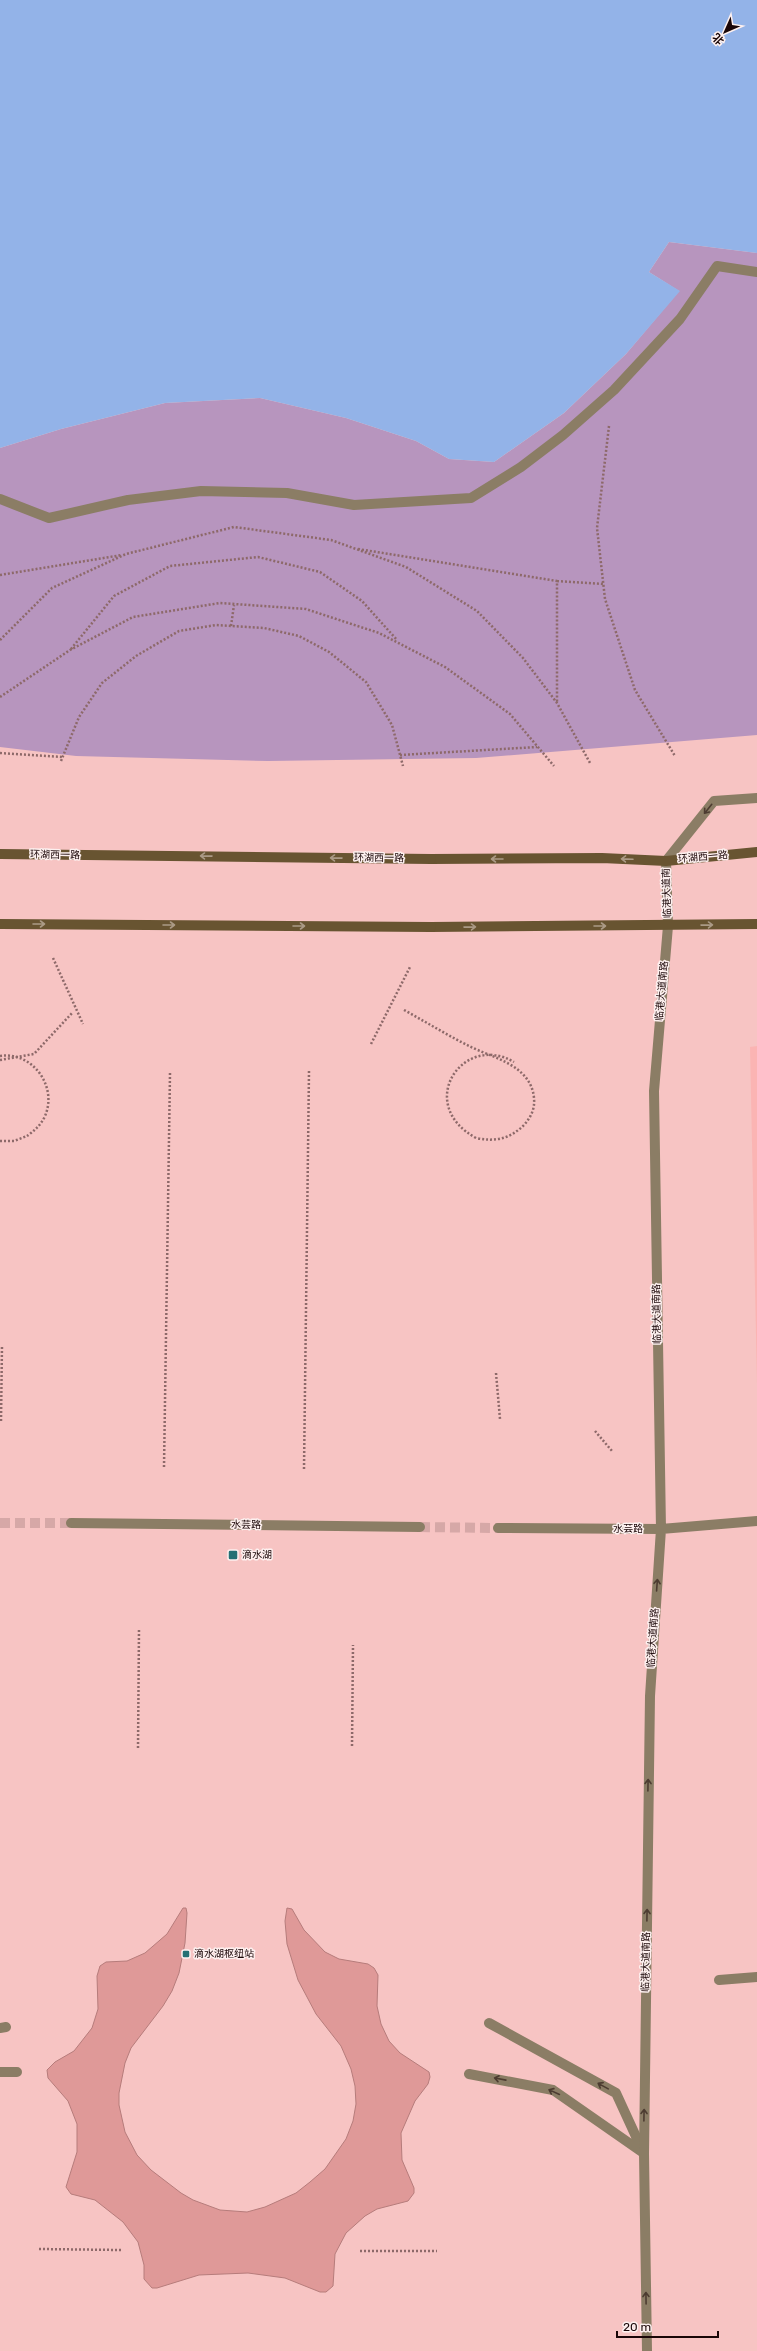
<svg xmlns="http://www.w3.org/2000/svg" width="757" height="2351" font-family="Rubik,'Noto Sans SC',sans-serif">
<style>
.built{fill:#fbb4b3}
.green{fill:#b795be}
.water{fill:#93b3e8}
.building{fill:#df9998;stroke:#b67c7b}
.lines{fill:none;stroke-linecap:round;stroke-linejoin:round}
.tertiary-tunnel{stroke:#d6a8a7;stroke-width:10;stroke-dasharray:10 5;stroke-linecap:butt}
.path{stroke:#8d6969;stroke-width:2.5;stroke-dasharray:2 2;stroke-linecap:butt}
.service{stroke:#8b7d65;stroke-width:10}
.pedestrian{stroke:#8b7d65;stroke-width:10}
.tertiary{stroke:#8b7d65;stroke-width:10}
.secondary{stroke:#685431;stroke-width:10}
.path-bridge{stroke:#8d6969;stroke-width:2.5;stroke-dasharray:2 2;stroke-linecap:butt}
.secondary-bridge{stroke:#685431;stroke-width:10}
.oneway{stroke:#4d3c31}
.oneway2{stroke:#ab9a86}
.poi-dot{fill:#257074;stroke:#fdf0ef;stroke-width:1.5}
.labels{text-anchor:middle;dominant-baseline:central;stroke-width:3;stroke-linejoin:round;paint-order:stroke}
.street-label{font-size:10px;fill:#1a0607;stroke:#fdf0ef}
.poi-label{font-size:10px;fill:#1a0607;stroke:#fdf0ef;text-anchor:start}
</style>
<rect width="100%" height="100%" fill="#f7c4c3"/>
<path class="built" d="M757,1046V1383L750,1047Z"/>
<path class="green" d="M669,242L757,253V735L476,758L268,761L76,756L0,747V448L61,429L165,403L260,398L346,418L416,441L449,459L494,462L564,413L626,354L679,291L649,272Z"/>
<path class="water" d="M0,0H757V253L669,242L649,272L680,291L626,354L564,413L494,462L449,459L416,441L346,418L260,398L165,403L61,429L0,448Z"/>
<path class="building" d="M183,1908H186L187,1913L185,1943L179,1973L172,1991L163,2006L131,2048L125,2063L119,2093V2105L125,2132L137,2155L151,2170L181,2193L193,2200L220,2210L247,2212L265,2207L296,2193L310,2182L325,2169L346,2139L353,2121L356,2104L355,2086L351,2069L341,2046L316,2014L298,1980L287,1944L285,1921L287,1908L292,1909L304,1930L325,1952L339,1959L368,1964L374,1968L378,1975L377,2006L381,2024L389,2041L400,2053L429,2072L430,2077L428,2084L415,2101L401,2133L402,2160L414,2188V2193L408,2201L377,2209L365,2216L346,2233L335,2254L333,2286L326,2292H320L285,2278L248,2273L199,2275L157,2288H152L144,2279V2265L138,2242L123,2222L95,2200L71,2194L66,2187L77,2152V2124L68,2101L48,2078L47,2070L55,2062L74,2051L92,2028L98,2009L97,1976L100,1966L106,1962L127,1961L145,1953L167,1934Z"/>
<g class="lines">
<path class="tertiary-tunnel" d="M0,1523H71
M420,1527L498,1528"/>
<path class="path" d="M609,426L597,528L605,599L635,690L675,756
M358,549L557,581V703
M0,575L122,555
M557,581L603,584
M231,626L234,605
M0,640L52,588L126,554L234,527L331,540L406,567L477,611L523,658L557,703L590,763
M71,649L114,596L170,566L258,557L320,572L362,601L397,640
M0,697L70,650L133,617L220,603L306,609L379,633L445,667L510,714L554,766
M0,753L63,757
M400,755L537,747
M61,761L79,717L102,683L136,656L179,631L216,625L264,628L299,636L329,652L366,682L392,725L403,766
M53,958L83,1024
M404,1010C426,1022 447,1035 469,1046C493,1058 531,1065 534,1098C535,1109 531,1117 524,1125C510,1139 495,1142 476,1138
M371,1044L410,967
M0,1060L34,1054L73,1012
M0,1141H14L27,1136
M496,1373L500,1419
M1,1421L2,1345
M595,1431L612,1451
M164,1467L170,1073
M304,1469L309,1071
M352,1746L353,1645
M138,1748L139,1628
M39,2249L121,2250
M360,2251H437"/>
<path class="service" d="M666,861L714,801L757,798
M489,2023L616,2093L644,2154
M0,2028L6,2027
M0,2072H17
M469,2074L553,2090L642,2152"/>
<path class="pedestrian" d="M0,499L49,518L128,500L201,491L287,493L354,505L471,498L521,467L563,435L614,390L680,319L717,266L757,272
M719,1980L757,1977"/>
<path class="tertiary" d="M71,1523L420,1527
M498,1528L661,1529L757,1521
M647,2351L644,2154L650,1696L661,1529L654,1091L668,926L666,861"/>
<path class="secondary" d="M431,859L602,858L666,861L757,852
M431,927L757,924"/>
<path class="path-bridge" d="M0,1056C32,1051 58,1086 45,1116C41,1125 35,1130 27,1136
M476,1138C414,1104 463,1032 514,1062"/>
<path class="secondary-bridge" d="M0,854L431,859
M0,924L431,927"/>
</g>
<defs><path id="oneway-shaft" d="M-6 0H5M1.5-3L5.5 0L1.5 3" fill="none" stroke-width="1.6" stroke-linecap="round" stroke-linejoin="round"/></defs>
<g class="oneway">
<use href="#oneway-shaft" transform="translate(708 809) rotate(129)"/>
<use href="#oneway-shaft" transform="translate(657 1585) rotate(-86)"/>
<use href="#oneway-shaft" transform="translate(648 1785) rotate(-89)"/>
<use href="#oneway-shaft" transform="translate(647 1915) rotate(-89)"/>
<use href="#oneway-shaft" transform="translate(500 2079) rotate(-169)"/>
<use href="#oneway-shaft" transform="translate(603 2086) rotate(-151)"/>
<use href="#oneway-shaft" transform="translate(554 2092) rotate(-155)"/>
<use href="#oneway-shaft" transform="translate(644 2115) rotate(-89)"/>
<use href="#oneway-shaft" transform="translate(646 2298) rotate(-91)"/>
</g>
<g class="oneway2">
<use href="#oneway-shaft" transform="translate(206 856) rotate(-179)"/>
<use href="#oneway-shaft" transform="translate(336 858) rotate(-179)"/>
<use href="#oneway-shaft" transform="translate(497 859) rotate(180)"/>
<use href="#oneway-shaft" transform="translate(627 859) rotate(-178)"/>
<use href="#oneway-shaft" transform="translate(39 924)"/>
<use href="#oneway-shaft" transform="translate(169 925)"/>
<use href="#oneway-shaft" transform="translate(707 925) rotate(-1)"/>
<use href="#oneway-shaft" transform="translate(299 926)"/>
<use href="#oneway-shaft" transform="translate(600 926)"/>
<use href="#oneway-shaft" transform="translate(470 927) rotate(-1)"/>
</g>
<g class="poi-dot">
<rect x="228" y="1550" width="10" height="10" rx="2"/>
<rect x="182" y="1950" width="8" height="8" rx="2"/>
</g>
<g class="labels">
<g class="street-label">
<text transform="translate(55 855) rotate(1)">环湖西一路</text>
<text transform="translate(703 857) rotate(-5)">环湖西一路</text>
<text transform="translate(379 858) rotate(1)">环湖西一路</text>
<text transform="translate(667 893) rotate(-92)">临港大道南</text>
<text transform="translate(662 991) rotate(-85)">临港大道南路</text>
<text transform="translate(657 1314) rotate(-91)">临港大道南路</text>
<text transform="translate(246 1525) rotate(1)">水芸路</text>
<text x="628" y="1529">水芸路</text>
<text transform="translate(653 1638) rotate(-86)">临港大道南路</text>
<text transform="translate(646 1962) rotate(-89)">临港大道南路</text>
</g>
<g class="poi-label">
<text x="242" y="1555">滴水湖</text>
<text x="194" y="1954">滴水湖枢纽站</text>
</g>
</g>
<g transform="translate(725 32) rotate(225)" stroke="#fdf0ef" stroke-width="3" paint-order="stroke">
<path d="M0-3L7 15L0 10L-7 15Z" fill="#1a0607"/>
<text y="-6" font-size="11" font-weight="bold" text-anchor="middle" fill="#1a0607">北</text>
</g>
<path d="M617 2331v6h101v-6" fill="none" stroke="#1a0607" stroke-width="2"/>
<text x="623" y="2331" font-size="12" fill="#1a0607" stroke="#fdf0ef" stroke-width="3" paint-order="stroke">20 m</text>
</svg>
